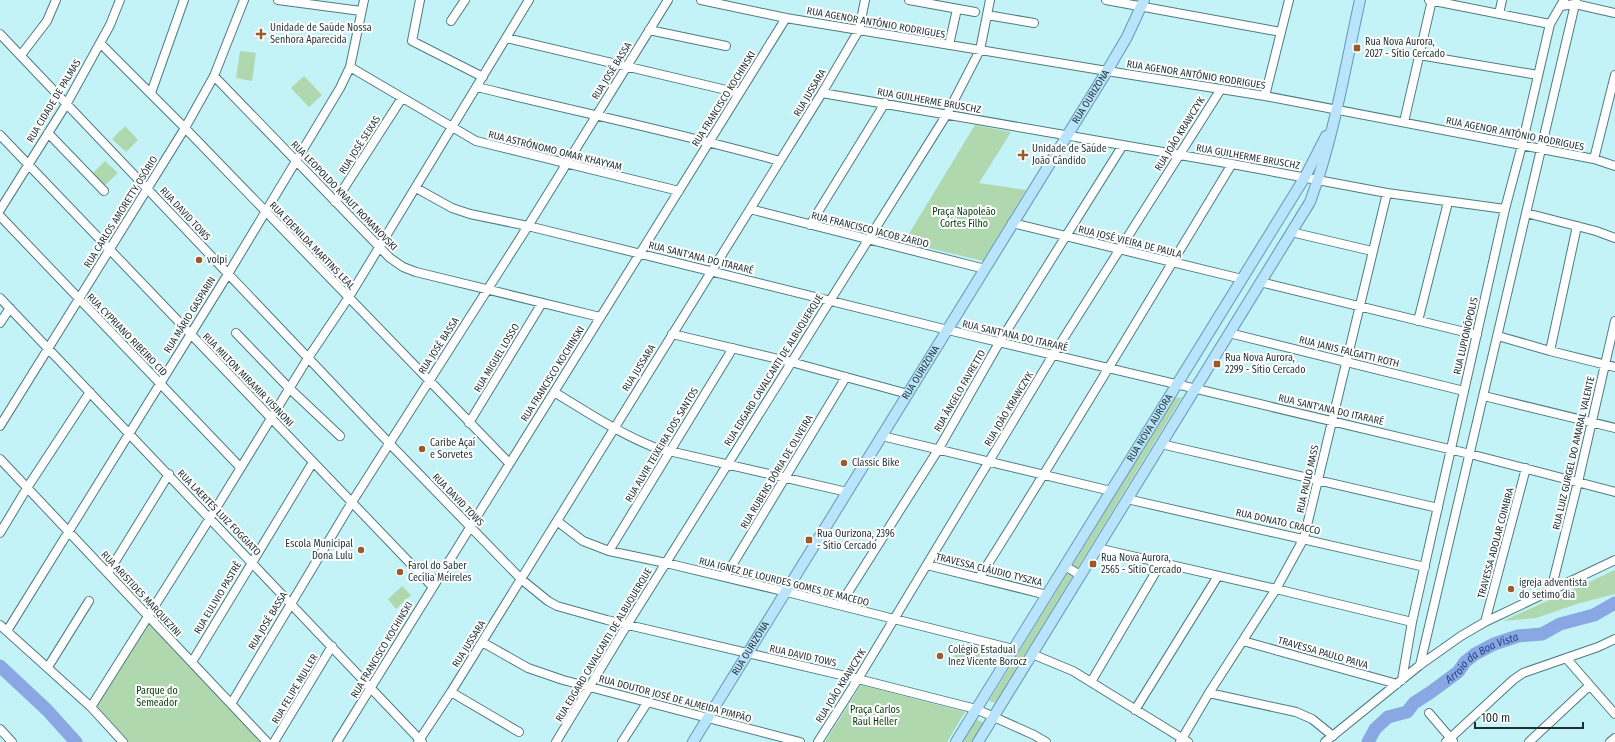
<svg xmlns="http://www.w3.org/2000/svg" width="1615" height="742" font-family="'Fira Sans Condensed',sans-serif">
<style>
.green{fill:#b0d8ae}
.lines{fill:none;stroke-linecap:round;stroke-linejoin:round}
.river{stroke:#89a8e3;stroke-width:13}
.minor-casing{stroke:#4f7b7f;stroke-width:10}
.major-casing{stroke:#6599b3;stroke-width:12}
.minor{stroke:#fff;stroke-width:8}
.major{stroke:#b9e4fb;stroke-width:10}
.poi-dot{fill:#9c5a28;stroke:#fff;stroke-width:1.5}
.labels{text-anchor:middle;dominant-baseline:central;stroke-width:4;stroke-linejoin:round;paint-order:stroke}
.street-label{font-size:10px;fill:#1e3032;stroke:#fff}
.poi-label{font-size:10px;fill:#1e3032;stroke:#fff;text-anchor:start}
.park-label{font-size:10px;fill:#023c08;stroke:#fff}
.water-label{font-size:11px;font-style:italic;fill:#1f4084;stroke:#fff}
</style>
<rect width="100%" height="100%" fill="#c3f2f7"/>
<path class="green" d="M240,51L256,53L252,81L236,78Z
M304,76L322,95L309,107L291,88Z
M975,125L1011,132L979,183L1026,190L983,261L904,242Z
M125,126L138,140L126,152L112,139Z
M105,161L118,173L103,187L91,175Z
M1182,397L995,703L989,701L1175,398Z
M1615,570V594L1580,603L1536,618L1503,621Z
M402,586L411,595L396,609L388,599Z
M150,622L264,742H128L96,708Z
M957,645L981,651L977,665L954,659Z
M861,685L965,712L947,742H825Z
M975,719L984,723L973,742H961Z"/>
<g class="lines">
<g class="river">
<path d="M0,666L47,710L76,742"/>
<path id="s1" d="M1368,742L1375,729L1388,717L1407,712L1414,703L1431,692L1458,672L1465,662L1475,654L1494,644L1518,636L1542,634L1560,624L1594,615L1615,603"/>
</g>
<g class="minor-casing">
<path id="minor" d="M278,0L361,11
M420,0L412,41L483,77
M701,0L786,18L1107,71L1265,96L1594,159L1615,166
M909,0L975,12
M1106,0L1281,32
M1429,0L1550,24
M1561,6L1575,4L1615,13
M1499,14L1502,0
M987,15L1034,23
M451,21L465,0
M649,30L726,46
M0,34L389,443L521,579L548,601L557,606L607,620L858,679L976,709L1034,735L1046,742
M506,38L739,93
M100,43L185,128L509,463
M949,45L957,9
M21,55L47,21L56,0
M1419,55L1538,75
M350,67L476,141L679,191
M214,76L390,258L403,267L416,272L600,317
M477,87C578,112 680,133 780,161
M151,93L184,0
M822,93L1232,164L1387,193L1505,209
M1265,96L1289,0
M1404,122L1432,0
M48,133L104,191
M0,135L432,586
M1594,159L1615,75
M416,188L452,208L470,214L528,226L948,330L1470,454L1615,492
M335,202L402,98
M750,209L985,269
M0,210L67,103L110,25L120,0
M1526,213L1596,231L1615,238
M0,216L240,467
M1012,223L1242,279
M810,225L885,103
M1291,232L1372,251
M1260,282L1477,335
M0,298L422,742
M1418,321L1448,202
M0,323L10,308
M236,333L289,388L340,436
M1229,333L1464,391
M672,334L791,362L908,394
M1498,336L1550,351L1615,367
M1550,351L1577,226
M554,392C587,412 620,434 656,448L847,492
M1484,396L1615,428
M469,423L542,303
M0,426L185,128L214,76L244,0
M882,436L1111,491
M1161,444L1438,508
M0,459L267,742
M1127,499L1425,567
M557,521L583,541L609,551L666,563L787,592L1013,649
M0,533L27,488L90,392
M1097,548L1276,589L1412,622
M609,551L733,348
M927,565L1047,595
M1065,566L1080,575
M108,573L169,474
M725,577L846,377
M979,578C1066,441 1148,302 1232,164
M1551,590L1578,482L1615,321
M840,605L938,450L999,343L1123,145
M1485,622L1526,468
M0,625L91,707L123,742
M7,631L228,274L340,88L350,67L364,0
M1243,641L1397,684
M482,642L528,668L563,680L800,742
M1032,654L1073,671L1188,742
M1566,658L1615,714
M192,662L313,462
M1420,665L1576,0
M48,667L89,601
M1402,680L1412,622L1505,209L1522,145L1550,24L1564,0
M1091,682L1161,563
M451,692L519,732
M1209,693L1296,712L1312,719L1333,736
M231,704L352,502L528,226L668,0
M91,707L210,518L308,358L349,297L529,0
M1135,710L1218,576
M1429,713L1453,741
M0,729L12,742
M274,742L332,646
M337,742L786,18
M418,742L451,692L822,93L859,30L865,0
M556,742L627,625L947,114L980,50L990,0
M622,742L647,703
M818,742L858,679L1053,355L1221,89
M1180,742L1209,693L1276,589L1304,538L1387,193
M1325,742L1420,665L1461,636L1485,622L1615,560
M1446,742L1513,680L1523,673L1598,647L1615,639
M1529,742L1589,686
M1610,742L1615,738"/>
</g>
<g class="major-casing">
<g id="major">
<path id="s2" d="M693,742L1107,71L1127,37L1144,0"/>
<path id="s3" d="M956,742L1305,177L1326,136"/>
<path d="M978,742L1310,202C1334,137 1345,68 1360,0"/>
</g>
</g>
<use href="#minor" class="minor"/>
<use href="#major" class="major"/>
</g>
<g class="poi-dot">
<path d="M259 28h4v4h4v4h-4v4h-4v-4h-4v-4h4z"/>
<rect x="1353" y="44" width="8" height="8" rx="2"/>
<path d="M1021 149h4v4h4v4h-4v4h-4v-4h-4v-4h4z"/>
<circle cx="199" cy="260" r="4"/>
<rect x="1213" y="360" width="8" height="8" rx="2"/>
<circle cx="422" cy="449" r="4"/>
<circle cx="844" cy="463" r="4"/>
<rect x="805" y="536" width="8" height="8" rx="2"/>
<circle cx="361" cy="550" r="4"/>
<rect x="1089" y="560" width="8" height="8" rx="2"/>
<circle cx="400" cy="572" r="4"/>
<circle cx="1511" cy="589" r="4"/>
<circle cx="940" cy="656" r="4"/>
</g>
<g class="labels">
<g class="street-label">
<text transform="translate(876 23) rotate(10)">RUA AGENOR ANTÔNIO RODRIGUES</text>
<text transform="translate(612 71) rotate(-58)">RUA JOSÉ BASSA</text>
<text transform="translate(1196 75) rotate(9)">RUA AGENOR ANTÔNIO RODRIGUES</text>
<text transform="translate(810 93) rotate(-59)">RUA JUSSARA</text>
<text stroke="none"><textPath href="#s2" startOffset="758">RUA OURIZONA</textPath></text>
<text transform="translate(724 99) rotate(-58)">RUA FRANCISCO KOCHINSKI</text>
<text transform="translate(54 101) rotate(-59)">RUA CIDADE DE PALMAS</text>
<text transform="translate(929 101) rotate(10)">RUA GUILHERME BRUSCHZ</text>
<text transform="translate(1180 134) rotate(-58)">RUA JOÃO KRAWCZYK</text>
<text transform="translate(1515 134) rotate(11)">RUA AGENOR ANTÔNIO RODRIGUES</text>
<text transform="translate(360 145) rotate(-57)">RUA JOSÉ SEIXAS</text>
<text transform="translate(555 151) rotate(14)">RUA ASTRÔNOMO OMAR KHAYYAM</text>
<text transform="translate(1248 157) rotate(10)">RUA GUILHERME BRUSCHZ</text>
<text transform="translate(344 196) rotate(46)">RUA LEOPOLDO KNAUT ROMANOVSKI</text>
<text transform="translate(121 212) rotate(-58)">RUA CARLOS AMORETTY OSÓRIO</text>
<text transform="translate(185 214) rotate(47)">RUA DAVID TOWS</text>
<text transform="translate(870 230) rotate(14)">RUA FRANCISCO JACOB ZARDO</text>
<text transform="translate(1130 242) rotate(14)">RUA JOSÉ VIEIRA DE PAULA</text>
<text transform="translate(312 246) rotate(46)">RUA EDENILDA MARTINS LEAL</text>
<text transform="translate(701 258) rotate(14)">RUA SANT'ANA DO ITARARÉ</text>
<text transform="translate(190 315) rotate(-58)">RUA MÁRIO GASPARIN</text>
<text transform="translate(127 335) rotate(46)">RUA CYPRIANO RIBEIRO CID</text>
<text transform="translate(1015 336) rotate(13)">RUA SANT'ANA DO ITARARÉ</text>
<text transform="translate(1466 336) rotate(-77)">RUA LUPIONÓPOLIS</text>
<text transform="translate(439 346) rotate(-57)">RUA JOSÉ BASSA</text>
<text transform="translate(1349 352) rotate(14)">RUA JANIS FALGATTI ROTH</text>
<text transform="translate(497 358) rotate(-59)">RUA MIGUEL LOSSO</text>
<text transform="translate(639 368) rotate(-58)">RUA JUSSARA</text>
<text transform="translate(774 370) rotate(-58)">RUA EDGARD CAVALCANTI DE ALBUQUERQUE</text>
<text stroke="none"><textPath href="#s2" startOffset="434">RUA OURIZONA</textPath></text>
<text transform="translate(553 374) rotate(-58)">RUA FRANCISCO KOCHINSKI</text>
<text transform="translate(248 380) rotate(46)">RUA MILTON MIRAMIR VISINONI</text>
<text transform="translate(960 391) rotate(-60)">RUA ÂNGELO FAVRETTO</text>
<text transform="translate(1009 409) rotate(-59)">RUA JOÃO KRAWCZYK</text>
<text transform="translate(1331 410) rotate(13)">RUA SANT'ANA DO ITARARÉ</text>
<text stroke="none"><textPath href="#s3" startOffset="369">RUA NOVA AURORA</textPath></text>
<text transform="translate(662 445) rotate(-59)">RUA ALVIR TEIXEIRA DOS SANTOS</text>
<text transform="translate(1574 453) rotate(-77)">RUA LUIZ GURGEL DO AMARAL VALENTE</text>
<text transform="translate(777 472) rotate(-59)">RUA RUBENS DÓRIA DE OLIVEIRA</text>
<text transform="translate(1308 479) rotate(-77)">RUA PAULO MASS</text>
<text transform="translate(458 500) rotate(46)">RUA DAVID TOWS</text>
<text transform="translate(219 513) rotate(46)">RUA LAERTES LUIZ FOGGIATO</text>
<text transform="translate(1278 522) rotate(13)">RUA DONATO CRACCO</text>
<text transform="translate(1496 543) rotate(-75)">TRAVESSA ADOLAR COIMBRA</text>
<text transform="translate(989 570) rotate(14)">TRAVESSA CLÁUDIO TYSZKA</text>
<text transform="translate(784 582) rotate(14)">RUA IGNEZ DE LOURDES GOMES DE MACEDO</text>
<text transform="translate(141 594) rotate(47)">RUA ARISTIDES MARQUEZINI</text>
<text transform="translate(218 598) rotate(-59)">RUA EULIVIO PASTRÊ</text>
<text transform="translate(268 621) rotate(-59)">RUA JOSÉ BASSA</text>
<text transform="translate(469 644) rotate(-58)">RUA JUSSARA</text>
<text transform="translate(604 645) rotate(-59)">RUA EDGARD CAVALCANTI DE ALBUQUERQUE</text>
<text stroke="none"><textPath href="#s2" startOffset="110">RUA OURIZONA</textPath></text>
<text transform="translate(382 650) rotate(-59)">RUA FRANCISCO KOCHINSKI</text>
<text transform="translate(1323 653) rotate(16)">TRAVESSA PAULO PAIVA</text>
<text transform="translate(803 656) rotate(13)">RUA DAVID TOWS</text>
<text transform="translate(841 686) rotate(-58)">RUA JOÃO KRAWCZYK</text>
<text transform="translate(295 689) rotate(-59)">RUA FELIPE MULLER</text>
<text transform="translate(675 699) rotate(15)">RUA DOUTOR JOSÉ DE ALMEIDA PIMPÃO</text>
</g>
<g class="poi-label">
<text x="270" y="28">Unidade de Saúde Nossa<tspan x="270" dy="12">Senhora Aparecida</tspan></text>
<text x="1365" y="42">Rua Nova Aurora,<tspan x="1365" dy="12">2027 - Sítio Cercado</tspan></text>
<text x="1032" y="149">Unidade de Saúde<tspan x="1032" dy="12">João Cândido</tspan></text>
<text x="207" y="260">volpi</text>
<text x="1225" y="358">Rua Nova Aurora,<tspan x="1225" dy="12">2299 - Sítio Cercado</tspan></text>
<text x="430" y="443">Caribe Açaí<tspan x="430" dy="12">e Sorvetes</tspan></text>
<text x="852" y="463">Classic Bike</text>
<text x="817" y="534">Rua Ourizona, 2396<tspan x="817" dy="12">- Sítio Cercado</tspan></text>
<text x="353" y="544" text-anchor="end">Escola Municipal<tspan x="353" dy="12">Dona Lulu</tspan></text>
<text x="1101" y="558">Rua Nova Aurora,<tspan x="1101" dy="12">2565 - Sítio Cercado</tspan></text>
<text x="408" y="566">Farol do Saber<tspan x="408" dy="12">Cecília Meireles</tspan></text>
<text x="1519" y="583">igreja adventista<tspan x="1519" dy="12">do setimo dia</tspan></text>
<text x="948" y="650">Colégio Estadual<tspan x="948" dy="12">Inez Vicente Borocz</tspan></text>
</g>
<g class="park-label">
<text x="964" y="212">Praça Napoleão<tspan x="964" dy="12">Cortes Filho</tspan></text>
<text x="157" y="691">Parque do<tspan x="157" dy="12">Semeador</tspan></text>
<text x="875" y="710">Praça Carlos<tspan x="875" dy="12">Raul Heller</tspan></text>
</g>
<g class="water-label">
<text stroke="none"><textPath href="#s1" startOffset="146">Arroio da Boa Vista</textPath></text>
</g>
</g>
<path d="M1475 722v6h108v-6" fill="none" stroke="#1e3032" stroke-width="2"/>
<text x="1481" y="722" font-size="12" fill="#1e3032" stroke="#ffffff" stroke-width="3" paint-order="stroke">100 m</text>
</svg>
